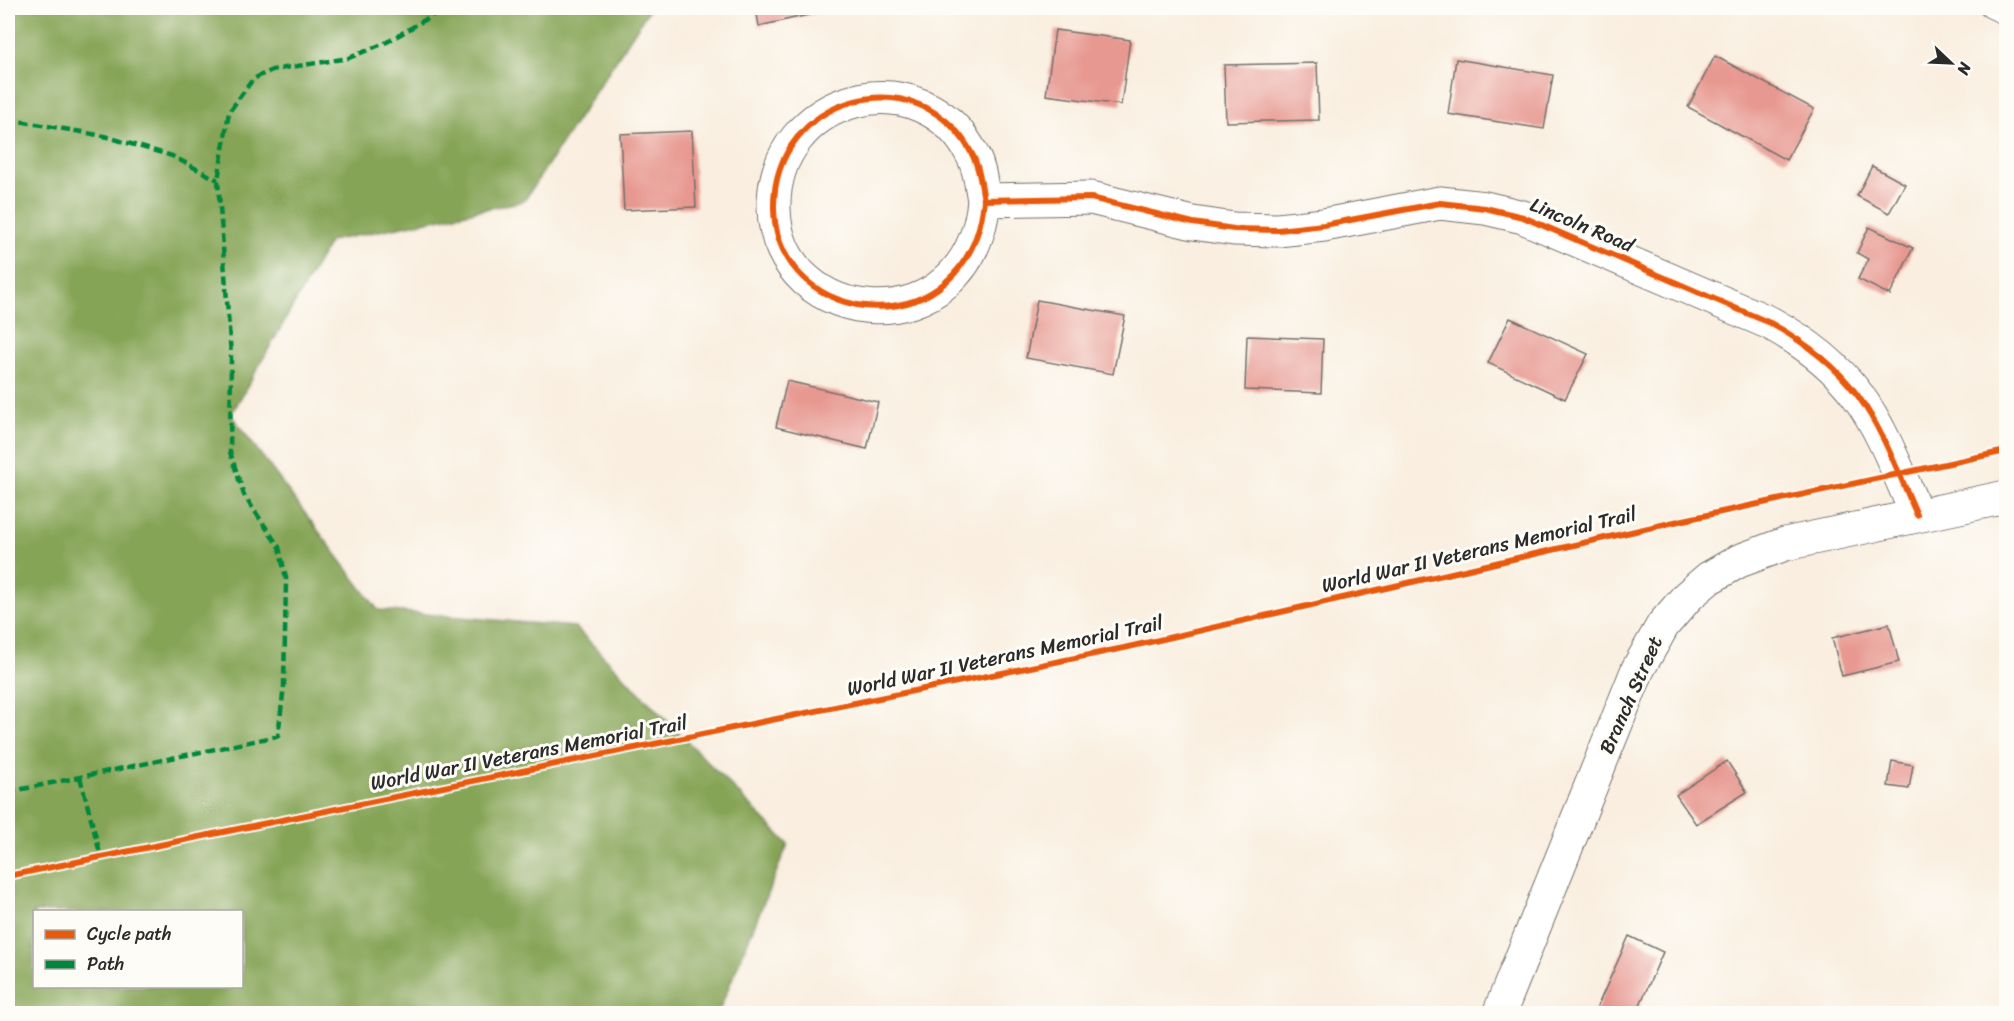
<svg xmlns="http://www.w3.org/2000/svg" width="2014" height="1021" font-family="Sriracha,sans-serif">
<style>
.forest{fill:#86a457;stroke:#586841;stroke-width:1.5;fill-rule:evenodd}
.building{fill:#e79890}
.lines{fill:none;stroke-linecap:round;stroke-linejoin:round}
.lane-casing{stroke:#736f6a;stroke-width:20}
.street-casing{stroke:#736f6a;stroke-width:35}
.lane{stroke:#fff;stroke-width:18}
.street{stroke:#fff;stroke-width:33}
.quiet{stroke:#00873e;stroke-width:4.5;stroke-dasharray:9 4.5;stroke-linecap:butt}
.cycleway-casing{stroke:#fdfcf7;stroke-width:10}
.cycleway{stroke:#e8590c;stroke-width:6}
.labels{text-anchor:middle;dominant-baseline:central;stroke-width:6;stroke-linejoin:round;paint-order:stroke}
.street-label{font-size:20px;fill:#2b2b2b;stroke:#fdfcf7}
</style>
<rect width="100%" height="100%" fill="#fdfcf7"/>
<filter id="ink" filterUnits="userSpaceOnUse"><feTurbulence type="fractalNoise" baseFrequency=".0167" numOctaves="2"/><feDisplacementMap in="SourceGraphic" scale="12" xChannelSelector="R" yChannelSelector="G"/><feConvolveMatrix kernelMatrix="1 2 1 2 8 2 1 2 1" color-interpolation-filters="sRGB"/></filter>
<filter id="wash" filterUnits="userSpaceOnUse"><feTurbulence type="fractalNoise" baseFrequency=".008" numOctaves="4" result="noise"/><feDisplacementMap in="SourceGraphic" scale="24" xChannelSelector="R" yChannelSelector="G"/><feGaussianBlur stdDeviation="1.35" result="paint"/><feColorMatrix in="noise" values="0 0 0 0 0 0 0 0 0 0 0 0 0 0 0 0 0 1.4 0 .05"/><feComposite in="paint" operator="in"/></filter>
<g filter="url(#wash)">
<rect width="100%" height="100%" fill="#f9eedf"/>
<path class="forest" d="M8,8H650L524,201L330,241L231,415L378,610L575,627L788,844L718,1013H8ZM34,912H242V986H34Z"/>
<g id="blocks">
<path class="building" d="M756,8H839L759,26Z
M1055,30L1130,40L1121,105L1046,95Z
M1715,56L1814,109L1786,160L1688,107Z
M1456,59L1553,75L1544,129L1448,114Z
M1317,63L1319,120L1226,122L1224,65Z
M692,131L696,207L624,210L620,134Z
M1872,166L1905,184L1889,213L1857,196Z
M1869,227L1913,248L1890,295L1858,279L1868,259L1857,253Z
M1037,300L1125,316L1113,374L1026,358Z
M1510,318L1588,354L1565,399L1488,363Z
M1247,336L1323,339L1321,393L1245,390Z
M787,381L878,402L867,449L776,427Z
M1889,624L1899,662L1842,676L1832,638Z
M1727,761L1747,792L1696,824L1676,795Z
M1892,761L1913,765L1909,789L1888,786Z
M1629,936L1663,952L1636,1014H1594Z"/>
</g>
</g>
<g filter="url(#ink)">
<use href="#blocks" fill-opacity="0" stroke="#736f6a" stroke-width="1.5"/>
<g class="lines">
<g class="lane-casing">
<path id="lane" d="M1989,8L2006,16"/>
</g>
<g class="street-casing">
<path id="street" d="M984,200C970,351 776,331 774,208C772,95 922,54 973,156C980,169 981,185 984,200L1091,198L1193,223L1234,229L1278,230L1324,225L1440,203L1485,208L1523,217L1770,323C1863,374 1877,423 1917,515
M1499,1014L1638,669L1663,625L1688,596L1709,578L1739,561L1785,544L2006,497"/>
</g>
<use href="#lane" class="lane"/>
<use href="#street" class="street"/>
<path class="quiet" d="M8,119L104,136L172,156L218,180
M80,777L101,857
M8,792L278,736L284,686L286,578L279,547L244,495L230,452L231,355L218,180L229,112L253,79L272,70L349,58L387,42L445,8"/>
<g class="cycleway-casing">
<path id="cycleway" d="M984,200C970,351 776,331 774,208C772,95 922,54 973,156C980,169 981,185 984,200L1091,198L1193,223L1234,229L1278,230L1324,225L1440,203L1485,208L1523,217L1770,323C1863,374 1877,423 1917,515
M8,876L1124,648L1679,521L2006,451"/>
</g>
<use href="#cycleway" class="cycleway"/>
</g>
</g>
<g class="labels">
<g class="street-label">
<text transform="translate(1582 225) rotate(23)">Lincoln Road</text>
<text transform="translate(1479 550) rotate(-13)">World War II Veterans Memorial Trail</text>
<text transform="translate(1005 656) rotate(-12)">World War II Veterans Memorial Trail</text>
<text transform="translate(1631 695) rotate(-66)">Branch Street</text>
<text transform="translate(529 753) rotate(-11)">World War II Veterans Memorial Trail</text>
</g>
</g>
<rect width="2014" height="1021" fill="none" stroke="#fdfcf7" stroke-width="30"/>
<rect x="33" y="910" width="210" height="78" fill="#fdfcf7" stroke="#a9a8a5" stroke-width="1.5"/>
<rect x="45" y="930" width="30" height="9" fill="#e8590c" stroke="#a9a8a5" stroke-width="1.5"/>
<text x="87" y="940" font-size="18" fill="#2b2b2b">Cycle path</text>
<rect x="45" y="960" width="30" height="9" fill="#00873e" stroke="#a9a8a5" stroke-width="1.5"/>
<text x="87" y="970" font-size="18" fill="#2b2b2b">Path</text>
<g transform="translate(1951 63) rotate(113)" stroke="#fdfcf7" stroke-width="4.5" paint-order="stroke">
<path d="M0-4.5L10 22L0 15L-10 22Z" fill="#2b2b2b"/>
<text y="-9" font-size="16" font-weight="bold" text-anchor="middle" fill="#2b2b2b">N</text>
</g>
</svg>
